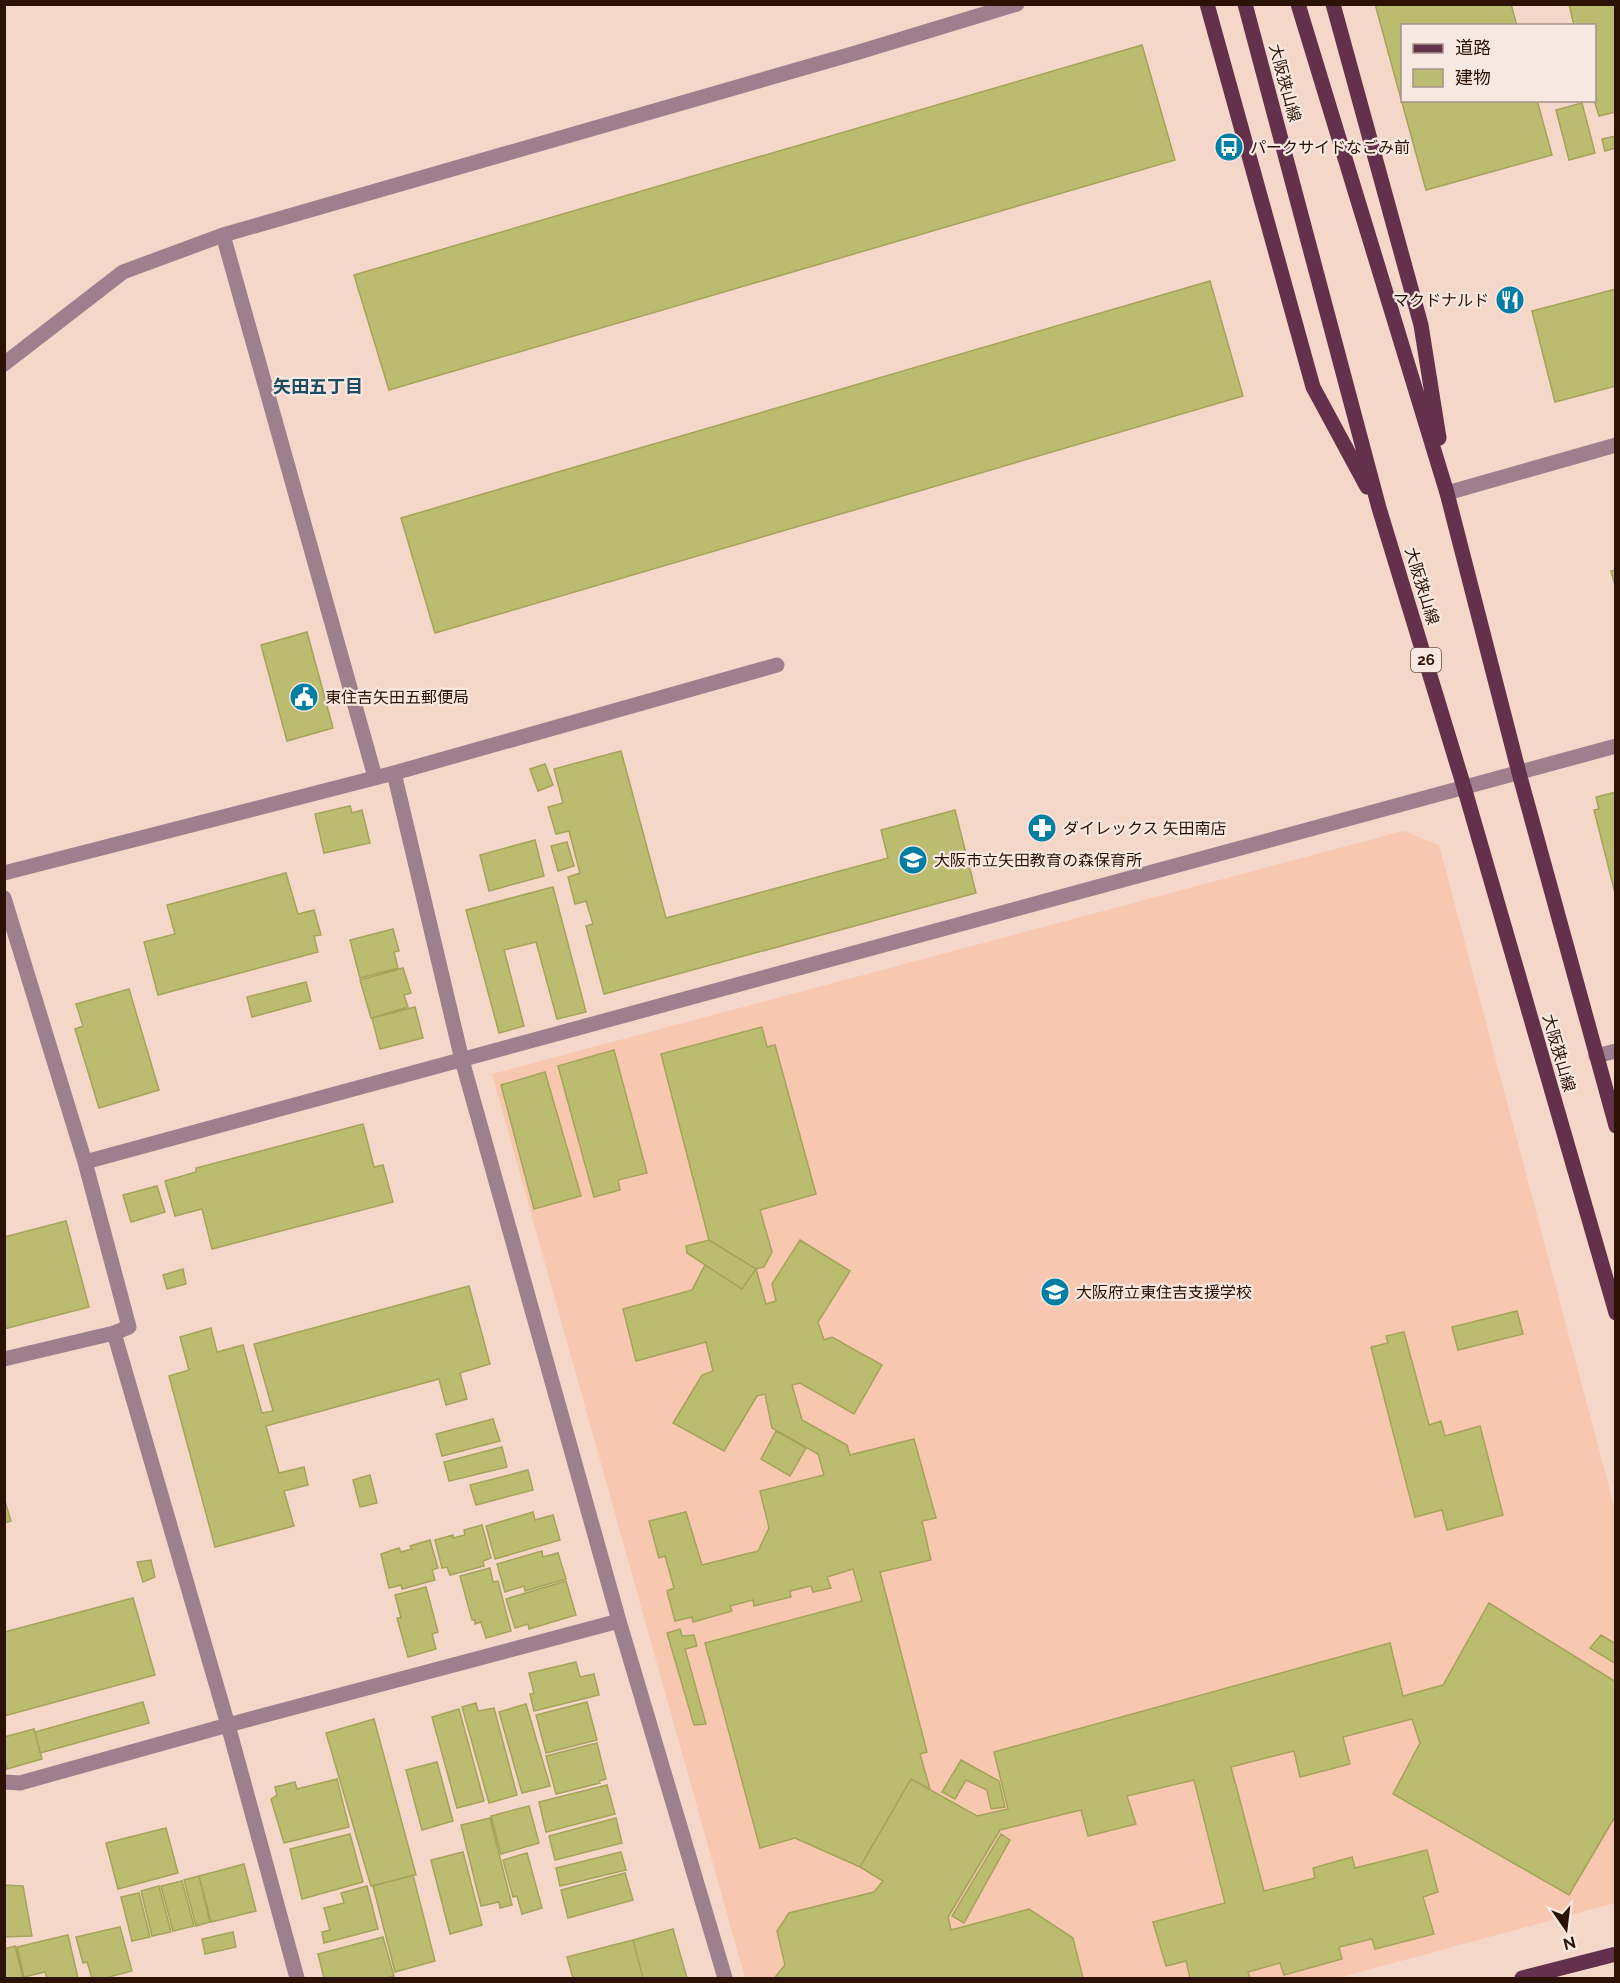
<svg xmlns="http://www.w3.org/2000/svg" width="1620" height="1983" font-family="Raleway,'Noto Sans JP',sans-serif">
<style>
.built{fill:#f7c7af}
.building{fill:#bcbc71;stroke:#a4a359;stroke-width:1.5}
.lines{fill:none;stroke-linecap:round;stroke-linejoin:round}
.minor{stroke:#9e7f8e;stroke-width:15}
.major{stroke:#64314c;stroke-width:15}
.labels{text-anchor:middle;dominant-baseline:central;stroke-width:4.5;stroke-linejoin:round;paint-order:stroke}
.shield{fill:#f7e8e1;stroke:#685246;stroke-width:1.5}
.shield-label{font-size:15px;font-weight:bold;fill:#2b1204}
.street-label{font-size:16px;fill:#2b1204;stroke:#f7e8e1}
.poi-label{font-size:16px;fill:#2b1204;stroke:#f7e8e1;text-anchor:start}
.neighbourhood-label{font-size:18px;font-weight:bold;fill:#1c4c5f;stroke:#f7e8e1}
</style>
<rect width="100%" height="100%" fill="#f5d7c9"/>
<path class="built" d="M1403,831L1439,845L1615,1510V1903L1338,1978H745L492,1074Z"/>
<path class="building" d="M1375,4H1511L1517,26H1402V100H1537L1552,155L1426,190Z
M1569,4H1616V112L1599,116L1594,100V26H1574Z
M1142,45L1175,160L389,390L354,275Z
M1582,103L1595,153L1569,160L1556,110Z
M1616,136V148L1605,151L1602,139Z
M1210,281L1243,396L435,633L401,518Z
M1616,289V386L1555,402L1532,311Z
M1616,570V589L1611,571Z
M307,632L333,728L287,741L261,645Z
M621,751L666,918L888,858L881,830L955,810L976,893L604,994L586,926L593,924L586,901L575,904L568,877L580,873L569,831L556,834L548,807L563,803L554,769Z
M545,764L553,785L538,791L530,769Z
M1616,792V897L1594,810L1599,809L1596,797Z
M350,806L352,813L362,810L370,843L324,853L315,814Z
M535,840L544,876L489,891L480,855Z
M567,842L574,866L558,871L551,846Z
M286,873L298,914L314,910L321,935L314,936L318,952L158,995L144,942L175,934L167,905Z
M553,887L586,1012L557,1019L536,942L504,950L524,1026L499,1033L466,910Z
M393,929L399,951L394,952L398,968L360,978L350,940Z
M403,968L411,993L404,995L408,1007L371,1018L360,980Z
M306,982L311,1001L252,1017L247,997Z
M129,989L159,1090L99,1108L75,1029L83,1026L76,1004Z
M415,1007L423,1038L380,1049L372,1018Z
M762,1027L767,1047L775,1045L816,1194L760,1210L772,1252L764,1267L756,1269L709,1240L661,1054Z
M614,1050L647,1173L618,1180L620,1190L594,1197L558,1066Z
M545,1072L581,1196L534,1209L501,1085Z
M363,1124L374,1167L383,1165L393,1202L212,1249L202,1209L175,1216L165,1181L196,1172V1168Z
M157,1186L165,1212L131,1222L123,1195Z
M66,1221L89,1307L4,1329V1237Z
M709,1240L756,1269L742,1289L687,1253L686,1246Z
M800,1240L850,1271L818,1322L824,1340L832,1337L882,1365L854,1414L800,1383L792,1385L802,1420L847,1445L850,1455L914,1439L936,1518L922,1521L931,1560L880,1572L927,1752L920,1754L930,1789L911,1779L860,1867L795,1838L760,1848L705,1643L862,1601L853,1569L827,1577L831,1588L813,1592L811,1586L790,1591L791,1597L754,1606L753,1600L730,1606L732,1611L693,1622L692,1617L675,1621L667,1591L674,1588L665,1556L659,1558L649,1521L686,1512L702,1565L758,1551L769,1528L760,1491L824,1475L818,1454L772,1428L765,1394L757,1396L724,1451L673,1423L702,1375L713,1371L706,1342L636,1361L623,1309L692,1290L705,1265L742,1289L756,1269L766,1304L776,1301L772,1284Z
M183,1269L186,1284L167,1289L163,1275Z
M469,1286L490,1364L460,1373L467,1399L446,1405L439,1379L266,1426L279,1473L304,1467L308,1485L284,1491L294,1526L215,1547L169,1376L189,1370L180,1337L211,1328L217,1352L243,1345L262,1413L273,1411L254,1344Z
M1517,1311L1523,1334L1458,1350L1452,1327Z
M1404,1332L1429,1425L1441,1421L1445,1436L1480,1426L1503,1515L1447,1530L1442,1510L1415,1517L1371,1347L1388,1343L1386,1336Z
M493,1419L500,1441L442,1456L436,1434Z
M776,1431L806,1448L790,1476L761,1459Z
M502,1447L507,1467L449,1481L444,1462Z
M528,1470L533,1490L476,1505L470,1485Z
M370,1475L377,1503L360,1507L353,1480Z
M4,1498L11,1521L4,1523Z
M533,1512L535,1520L553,1515L560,1540L495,1559L486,1526Z
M482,1525L491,1558L483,1561L484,1566L450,1575L447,1567L442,1568L435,1540L453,1535V1538L465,1535L464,1530Z
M430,1540L438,1568L432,1570L435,1580L402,1589L401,1585L389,1588L381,1554L399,1548L401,1552L412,1549L410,1546Z
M542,1551L543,1557L558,1553L566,1579L525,1591L524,1586L505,1592L497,1564Z
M151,1560L155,1577L143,1582L137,1562Z
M490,1568L493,1582L498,1581L511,1631L486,1638L481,1622L475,1624V1620H472L460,1576Z
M566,1581L576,1615L529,1629L528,1624L515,1628L506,1599Z
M426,1587L438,1632L432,1634L436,1649L408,1657L397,1618H401L395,1595Z
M133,1598L155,1675L4,1716V1632Z
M1489,1603L1616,1682V1815L1569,1895L1393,1794L1420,1743L1412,1719L1343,1737L1350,1764L1300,1777L1294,1751L1231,1767L1264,1891L1315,1878L1313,1868L1352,1857L1355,1868L1427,1850L1438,1892L1423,1897L1434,1934L1375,1949L1372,1939L1339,1947L1342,1959L1284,1975L1280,1963L1248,1972L1250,1978H1190L1186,1961L1166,1966L1153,1922L1225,1903L1194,1780L1127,1796L1136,1824L1088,1836L1081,1810L1000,1830L948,1917L951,1930L1029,1909L1073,1938L1083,1978H776V1976L785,1965L777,1931L789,1913L874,1892L883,1881L860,1867L911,1779L977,1816L1008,1809L994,1752L1390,1643L1403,1696L1443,1685Z
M680,1629L682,1636L694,1635L697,1646L685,1649L706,1724L694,1725L667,1633Z
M1601,1635L1616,1644V1664L1590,1648Z
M576,1662L580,1677L594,1674L599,1695L534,1711L530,1694L534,1693L529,1673Z
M143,1702L149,1723L40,1753L35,1732Z
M587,1702L597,1740L546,1753L536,1715Z
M476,1703L478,1711L494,1708L517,1795L489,1803L462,1707Z
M526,1704L550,1786L522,1793L499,1712Z
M459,1709L484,1801L457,1808L432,1717Z
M374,1719L416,1875L371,1886L326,1733Z
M34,1729L42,1759L7,1769L4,1758V1737Z
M597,1743L606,1779L599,1781L600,1783L556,1794L546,1756Z
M961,1760L999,1781L1005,1807L991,1809L987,1790L966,1780L955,1799L942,1792Z
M437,1762L453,1821L422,1830L406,1770Z
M337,1779L349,1827L284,1843L271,1799L277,1795L275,1787L295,1782L297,1789Z
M607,1785L615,1814L546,1832L539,1802Z
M529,1806L539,1843L501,1854L491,1816Z
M490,1818L512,1905L500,1908L499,1902L481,1906L461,1825Z
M616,1818L622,1843L555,1860L549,1836Z
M166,1828L178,1873L118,1889L106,1843Z
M350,1834L363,1882L302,1899L290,1849Z
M1001,1834L1010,1840L964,1923L952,1916Z
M463,1852L482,1925L450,1934L431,1860Z
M621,1852L626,1870L560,1886L556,1868Z
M527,1853L542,1908L522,1914L517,1896L513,1897L503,1860Z
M244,1864L256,1911L211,1922L199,1876Z
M625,1873L633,1900L568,1918L561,1890Z
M413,1875L435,1961L395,1972L373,1886Z
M199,1876L210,1922L196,1926L184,1880Z
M182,1881L194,1926L173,1931L161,1886Z
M4,1885L23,1886L32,1936L4,1937Z
M159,1886L171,1932L152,1936L141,1891Z
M367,1886L378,1929L324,1943L322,1932L330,1930L324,1908L344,1903L341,1893Z
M139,1893L150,1937L132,1941L121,1897Z
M120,1927L132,1971L105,1978H92L87,1962L83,1963L76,1937Z
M673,1929L687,1978H643L633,1940Z
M233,1932L236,1947L205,1954L202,1939Z
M68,1935L78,1978H47L45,1972L24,1977L17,1947Z
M383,1937L394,1976L387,1978H324L318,1954Z
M633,1940L643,1978H573L567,1957Z
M15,1946L23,1978H4V1949Z"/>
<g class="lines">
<path class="minor" d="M223,235L375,777
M4,364L123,272L223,235L859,52L1017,4
M1447,493L1616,445
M394,773L777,665
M4,873L394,773L462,1060L619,1621L228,1725L297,1978
M4,898L85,1162L129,1327L114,1333L228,1725L20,1783L4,1782
M1596,1056L1616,1051
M85,1162L1616,746
M4,1359L114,1333
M619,1621L725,1978"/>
<path class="major" d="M1207,4L1313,387L1367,487
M1245,4L1379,508L1464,787L1616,1313
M1298,4L1447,493L1519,773L1616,1126
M1333,4L1421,325L1439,438
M1522,1978L1616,1954"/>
</g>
<defs>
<g id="bus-disc" transform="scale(1.5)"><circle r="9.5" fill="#017ea4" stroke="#f7e8e1"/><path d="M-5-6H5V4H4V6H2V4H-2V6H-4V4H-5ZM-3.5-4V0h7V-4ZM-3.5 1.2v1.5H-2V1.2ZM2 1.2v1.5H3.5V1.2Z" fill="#fff"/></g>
<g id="restaurant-disc" transform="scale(1.5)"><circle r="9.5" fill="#017ea4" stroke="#f7e8e1"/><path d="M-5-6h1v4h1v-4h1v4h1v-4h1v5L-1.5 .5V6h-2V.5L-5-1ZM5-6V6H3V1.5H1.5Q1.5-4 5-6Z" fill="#fff"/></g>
<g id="civic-disc" transform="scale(1.5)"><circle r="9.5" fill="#017ea4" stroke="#f7e8e1"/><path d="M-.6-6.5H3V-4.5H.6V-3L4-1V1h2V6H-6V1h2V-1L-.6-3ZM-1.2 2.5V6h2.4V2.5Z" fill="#fff"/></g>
<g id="pharmacy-disc" transform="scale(1.5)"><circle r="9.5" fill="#017ea4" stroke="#f7e8e1"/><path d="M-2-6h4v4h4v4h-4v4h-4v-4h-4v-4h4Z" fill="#fff"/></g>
<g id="school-disc" transform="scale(1.5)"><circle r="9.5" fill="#017ea4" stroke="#f7e8e1"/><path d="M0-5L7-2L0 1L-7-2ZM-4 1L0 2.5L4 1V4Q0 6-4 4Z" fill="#fff"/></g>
</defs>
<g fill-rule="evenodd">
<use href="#bus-disc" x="1229" y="147"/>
<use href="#restaurant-disc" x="1510" y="300"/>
<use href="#civic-disc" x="304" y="697"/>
<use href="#pharmacy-disc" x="1042" y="828"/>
<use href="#school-disc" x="913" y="860"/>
<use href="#school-disc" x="1055" y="1292"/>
</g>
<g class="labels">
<rect class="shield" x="1411" y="648" width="30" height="24" rx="4.5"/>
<g class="shield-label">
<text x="1426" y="660">26</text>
</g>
<g class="street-label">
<text transform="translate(1285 83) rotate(75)">大阪狭山線</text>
<text transform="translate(1422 586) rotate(73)">大阪狭山線</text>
<text transform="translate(1559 1053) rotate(74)">大阪狭山線</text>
</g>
<g class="poi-label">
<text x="1250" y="147">パークサイドなごみ前</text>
<text x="1489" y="300" text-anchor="end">マクドナルド</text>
<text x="325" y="697">東住吉矢田五郵便局</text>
<text x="1063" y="828">ダイレックス 矢田南店</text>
<text x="934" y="860">大阪市立矢田教育の森保育所</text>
<text x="1076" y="1292">大阪府立東住吉支援学校</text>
</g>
<g class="neighbourhood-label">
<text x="318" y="386">矢田五丁目</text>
</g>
</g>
<rect width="1620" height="1983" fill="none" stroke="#2b1204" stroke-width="12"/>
<rect x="1401" y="24" width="195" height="78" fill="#f7e8e1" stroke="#a59289" stroke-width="1.5"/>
<rect x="1413" y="44" width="30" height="9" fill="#64314c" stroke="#a59289" stroke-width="1.5"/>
<text x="1455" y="54" font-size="18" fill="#2b1204">道路</text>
<rect x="1413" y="69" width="30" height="18" fill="#bcbc71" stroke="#a59289" stroke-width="1.5"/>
<text x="1455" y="84" font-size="18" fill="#2b1204">建物</text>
<g transform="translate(1566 1929) rotate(166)" stroke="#f7e8e1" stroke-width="4.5" paint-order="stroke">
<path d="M0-4.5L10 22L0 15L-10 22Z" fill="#2b1204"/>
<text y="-9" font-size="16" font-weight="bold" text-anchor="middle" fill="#2b1204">N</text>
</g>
</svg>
